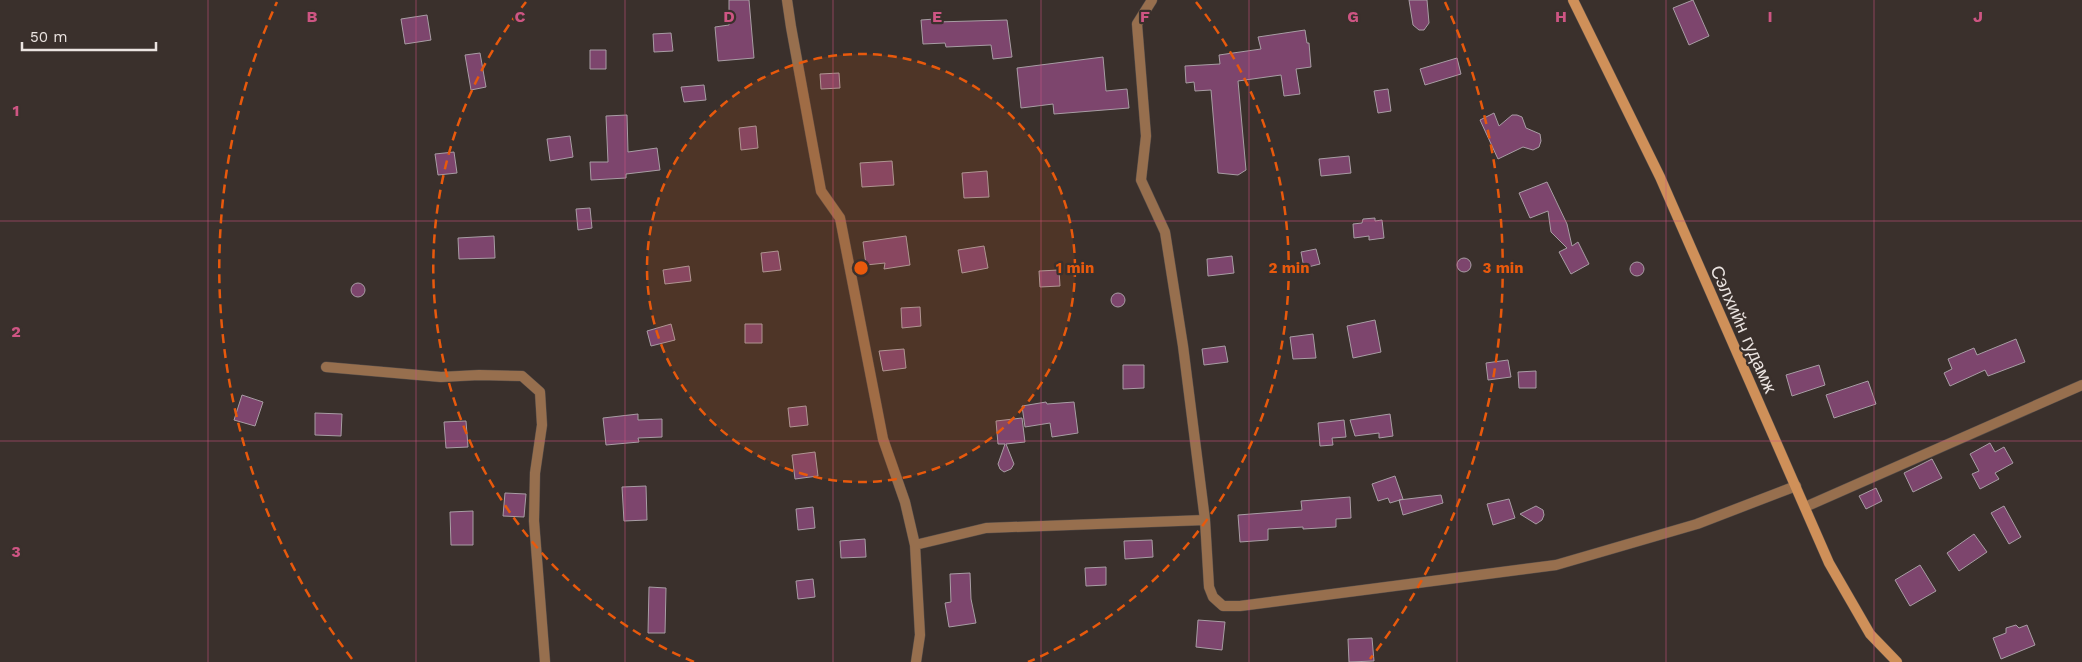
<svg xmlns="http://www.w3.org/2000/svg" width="2082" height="662" font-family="'Work Sans',sans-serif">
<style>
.building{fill:#7d456d;stroke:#a89da4}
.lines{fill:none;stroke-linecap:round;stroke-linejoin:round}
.street-casing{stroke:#564d49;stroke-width:11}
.secondary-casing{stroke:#564d49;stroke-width:11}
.street{stroke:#976f4e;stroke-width:10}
.secondary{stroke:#cf9059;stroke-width:10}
.grid{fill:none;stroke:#ce5583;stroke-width:1;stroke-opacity:0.55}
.ring{fill:none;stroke:#e8590c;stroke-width:2.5;stroke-dasharray:9 6}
.labels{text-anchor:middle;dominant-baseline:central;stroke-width:4.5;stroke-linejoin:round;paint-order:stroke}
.street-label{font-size:18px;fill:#ebe4e1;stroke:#3a302c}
.grid-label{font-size:16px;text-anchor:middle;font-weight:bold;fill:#ce5583;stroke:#3a302c;stroke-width:4.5;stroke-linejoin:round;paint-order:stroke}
.centre{fill:#e8590c;stroke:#3a302c;stroke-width:2.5}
.ring-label{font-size:15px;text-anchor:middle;font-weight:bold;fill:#e8590c;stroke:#3a302c;stroke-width:4.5;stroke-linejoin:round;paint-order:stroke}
</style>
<rect width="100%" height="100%" fill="#3a302c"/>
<path class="building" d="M729,0H749L754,58L718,61L715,27L729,25Z
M1409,0H1427L1429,23L1424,30H1419L1413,25Z
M1693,0L1709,36L1689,45L1673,8Z
M427,15L431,40L405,44L401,19Z
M935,19L936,22L1007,20L1012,57L993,59L991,45L946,47L945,43L923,44L921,20Z
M1305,30L1307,43H1309L1311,67L1296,69L1300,94L1284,96L1281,75L1238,81L1246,170L1238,175L1218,173L1211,90L1195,91L1194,82L1186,83L1185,66L1220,64L1219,55L1261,49L1258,37Z
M671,33L673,51L654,52L653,34Z
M590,50H606V69H590Z
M480,53L486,87L471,90L465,55Z
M1103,57L1106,91L1127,89L1129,108L1054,114L1053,104L1021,108L1017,68Z
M1457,58L1461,74L1425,85L1420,69Z
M839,73L840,88L821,89L820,74Z
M704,85L706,100L684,102L681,87Z
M1388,89L1391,111L1378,113L1374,91Z
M1494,113L1499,126L1512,115H1517L1522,117L1526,128L1540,134L1541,141L1539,147L1533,150L1523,147L1498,159L1480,120Z
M627,115L628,152L657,148L660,170L626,174V178L591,180L590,162H608L606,116Z
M756,126L758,148L741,150L739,128Z
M570,136L573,157L550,161L547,139Z
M454,152L457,173L438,175L435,154Z
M1349,156L1351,173L1321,176L1319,159Z
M892,161L894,185L862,187L860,163Z
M987,171L989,197L964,198L962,173Z
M1547,182L1567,224L1572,246L1578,242L1589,264L1571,274L1559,252L1567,248L1551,232L1548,211L1530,218L1519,193Z
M590,208L592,228L578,230L576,209Z
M1375,218V221L1382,220L1384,238L1369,240V236L1354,238L1353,224L1362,223L1363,219Z
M494,236L495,258L459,259L458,238Z
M906,236L910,265L884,269L885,263L866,265L863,242Z
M984,246L988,268L962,273L958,250Z
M1316,249L1320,264L1304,268L1301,252Z
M778,251L781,270L763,272L761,253Z
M1232,256L1234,273L1208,276L1207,259Z
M1457 265a7 7 0 1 1 14 0a7 7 0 1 1-14 0Z
M1630 269a7 7 0 1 1 14 0a7 7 0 1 1-14 0Z
M689,266L691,281L665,284L663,270Z
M1059,270L1060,286L1040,287L1039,271Z
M351 290a7 7 0 1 1 14 0a7 7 0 1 1-14 0Z
M1111 300a7 7 0 1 1 14 0a7 7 0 1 1-14 0Z
M920,307L921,326L902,328L901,308Z
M1375,320L1381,352L1353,358L1347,326Z
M671,324L675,340L651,346L647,331Z
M745,324H762V343H745Z
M1313,334L1316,358L1293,359L1290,337Z
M2016,339L2025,362L1988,376L1985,370L1950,386L1944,373L1952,369L1948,359L1974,348L1977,355Z
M1225,346L1228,362L1204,365L1202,349Z
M904,349L906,368L883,371L879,351Z
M1508,360L1511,377L1488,380L1486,363Z
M1123,365H1144V388L1123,389Z
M1819,365L1825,385L1792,396L1786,375Z
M1536,371V388H1519L1518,372Z
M1868,381L1876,404L1834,418L1826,395Z
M242,395L263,402L255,426L234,420Z
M1046,402L1047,404L1074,402L1078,433L1052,437L1050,423L1025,427L1022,406Z
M806,406L808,425L790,427L788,408Z
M315,413L342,414L341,436L315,435Z
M638,414V420L662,419V437L638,438L639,442L606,445L603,418Z
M1390,414L1393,436L1379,438V433L1355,436L1350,420Z
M1022,418L1025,442L1006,444L1014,464L1011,469L1004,472L1000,469L998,464L1005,444H998L996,421Z
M1344,420L1346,437L1332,438L1333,445L1320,446L1318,423Z
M466,421L468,447L446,448L444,422Z
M1990,443L1995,452L2004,447L2013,463L1995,473L1999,479L1980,489L1972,474L1979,471L1970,454Z
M815,452L818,476L795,479L792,455Z
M1932,459L1942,478L1913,492L1904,473Z
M1395,476L1403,499L1390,503L1388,498L1378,501L1372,484Z
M646,486L647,520L624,521L622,487Z
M1876,488L1882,501L1866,509L1859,496Z
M505,493L526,494L524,517L503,516Z
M1441,495L1443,503L1403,515L1399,500Z
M1350,497L1351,518L1336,519V527L1303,529V527L1268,529V540L1240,542L1238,515L1302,510L1301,501Z
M1509,499L1515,518L1493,525L1487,504Z
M1536,506L1543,510L1544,515L1542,520L1536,524L1520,514Z
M2004,506L2021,537L2009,544L1991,513Z
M813,507L815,528L798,530L796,509Z
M473,511V545H451L450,512Z
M1974,534L1987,552L1959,571L1947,553Z
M865,539L866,557L841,558L840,541Z
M1152,540L1153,557L1125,559L1124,541Z
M1920,565L1936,591L1910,606L1895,580Z
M1106,567V585L1086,586L1085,568Z
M970,573L971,599L976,623L949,627L945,603L951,602L950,574Z
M813,579L815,597L798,599L796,581Z
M649,587L666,588L665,633H648Z
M1198,620L1225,622L1222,650L1196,647Z
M2016,625L2019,628L2027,625L2035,645L2001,659L1993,638L2006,633V628Z
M1372,638L1374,661L1349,662L1348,639Z"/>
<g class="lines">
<g class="street-casing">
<path id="street" d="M787,0L791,27L821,191L840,218L883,439L905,502L915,545L920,635L916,662
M326,367L441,377L479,375L522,376L540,392L542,425L535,473L534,521L545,662
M1805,507L2082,385
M1205,520L1209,587L1213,597L1223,606H1240L1556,565L1697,524L1796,486
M915,545L986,528L1205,520L1183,346L1165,232L1141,180L1146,136L1137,24L1152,0"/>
</g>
<g class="secondary-casing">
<path id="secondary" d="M1573,0L1660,177L1829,563L1870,634L1897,662"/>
</g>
<use href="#street" class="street"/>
<use href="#secondary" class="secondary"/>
</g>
<path class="grid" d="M208,0V662M416,0V662M625,0V662M833,0V662M1041,0V662M1249,0V662M1457,0V662M1666,0V662M1874,0V662M0,221H2082M0,441H2082"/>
<circle cx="861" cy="268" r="214" fill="#e8590c" fill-opacity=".12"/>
<g class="ring">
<circle cx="861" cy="268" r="214"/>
<path d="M694 662A428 428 0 0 1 526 2M1196 2A428 428 0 0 1 1028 662"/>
<path d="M352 659A642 642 0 0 1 277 2M1445 2A642 642 0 0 1 1370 659"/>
</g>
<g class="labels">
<g class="street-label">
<text transform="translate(1744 329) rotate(66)">Сэлхийн гудамж</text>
</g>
</g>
<g class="grid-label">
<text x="312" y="22">B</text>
<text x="520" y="22">C</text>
<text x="729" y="22">D</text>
<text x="937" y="22">E</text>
<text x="1145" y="22">F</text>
<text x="1353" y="22">G</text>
<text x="1561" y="22">H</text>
<text x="1770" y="22">I</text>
<text x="1978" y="22">J</text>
<text x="16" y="116">1</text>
<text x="16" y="337">2</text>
<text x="16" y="557">3</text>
</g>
<circle cx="861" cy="268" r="8" class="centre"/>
<g class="ring-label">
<text x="1075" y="273">1 min</text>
<text x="1289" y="273">2 min</text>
<text x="1503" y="273">3 min</text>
</g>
<path d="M22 42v8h134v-8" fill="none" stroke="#ebe4e1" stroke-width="2.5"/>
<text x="30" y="42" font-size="15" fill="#ebe4e1" stroke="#3a302c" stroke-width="4" paint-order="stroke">50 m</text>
</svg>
